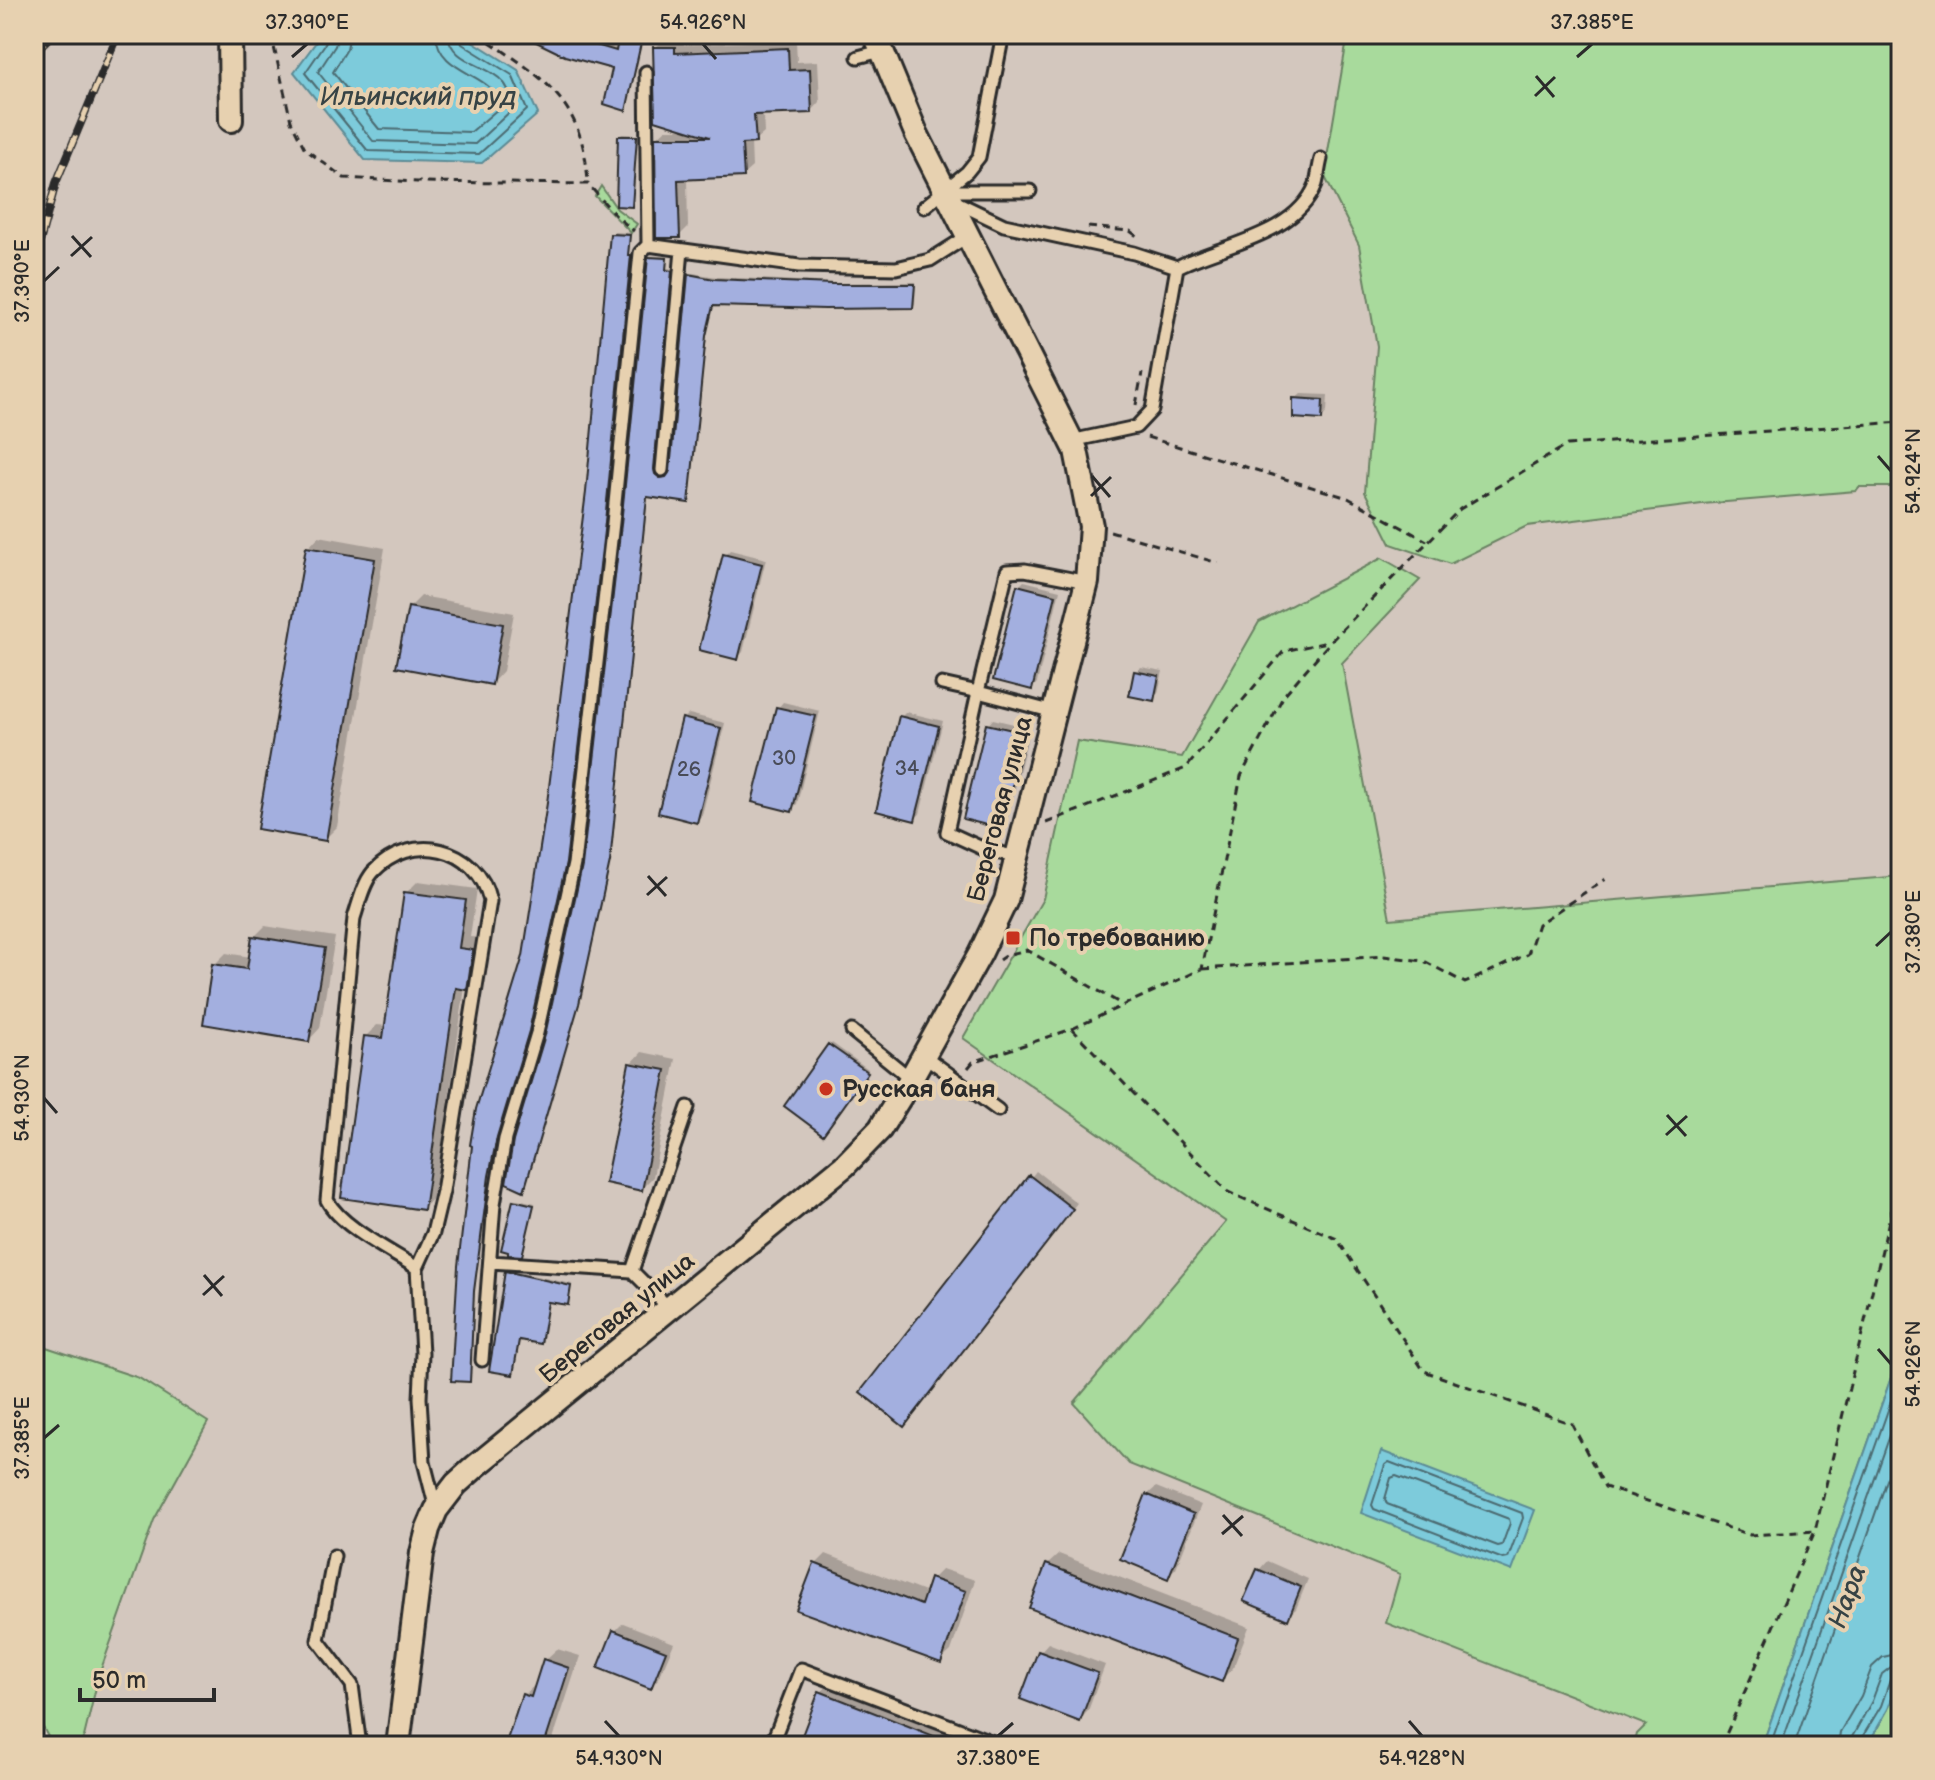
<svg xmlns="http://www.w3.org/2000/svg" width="1935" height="1780" font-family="'Balsamiq Sans',sans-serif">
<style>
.green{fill:#a8da9c;stroke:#6a8264;stroke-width:2}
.water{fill:#7dcbdb;stroke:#5c8b95;stroke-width:2}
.shadow{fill:#0003}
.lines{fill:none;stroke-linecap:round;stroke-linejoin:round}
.shore{stroke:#4c6b71;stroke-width:2}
.building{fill:#a3afdf;stroke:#2b2b2b;stroke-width:2}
.service-casing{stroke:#2b2b2b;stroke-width:17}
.minor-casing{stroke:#2b2b2b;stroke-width:28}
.path{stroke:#2b2b2b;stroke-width:3;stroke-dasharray:8 6;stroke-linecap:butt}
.service{stroke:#e7d1b0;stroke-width:11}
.minor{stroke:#e7d1b0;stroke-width:22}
.rail-casing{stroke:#2b2b2b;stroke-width:8}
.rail{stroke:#e7d1b0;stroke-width:5;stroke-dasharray:15;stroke-linecap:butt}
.ticks{fill:none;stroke:#2b2b2b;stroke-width:3}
.poi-dot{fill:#c8321e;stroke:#e7d1b0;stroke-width:3}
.labels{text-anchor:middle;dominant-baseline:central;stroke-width:8;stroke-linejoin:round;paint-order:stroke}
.number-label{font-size:20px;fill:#494c58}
.street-label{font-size:24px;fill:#2b2b2b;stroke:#e7d1b0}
.poi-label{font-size:24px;font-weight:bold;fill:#2b2b2b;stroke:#e7d1b0;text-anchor:start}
.water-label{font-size:26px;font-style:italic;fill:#374345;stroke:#e7d1b0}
.neatline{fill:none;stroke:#2b2b2b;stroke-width:3}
.ticks-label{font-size:20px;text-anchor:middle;fill:#2b2b2b}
</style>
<rect width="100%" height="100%" fill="#d3c7be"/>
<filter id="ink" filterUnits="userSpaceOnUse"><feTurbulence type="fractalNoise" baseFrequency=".0125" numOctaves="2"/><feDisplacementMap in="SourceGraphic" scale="16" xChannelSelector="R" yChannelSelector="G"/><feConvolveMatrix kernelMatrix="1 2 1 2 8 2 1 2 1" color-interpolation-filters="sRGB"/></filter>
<g filter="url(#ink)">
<path class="green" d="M1348,34H1901V421L1898,422L1901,423V487H1859L1856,491L1702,504L1527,526L1450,564L1391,544L1365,492L1377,346L1359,245L1324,175Z
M601,186L617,209L637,224L631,233L595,196Z
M1382,558L1420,580L1342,663L1390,919L1901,876V1349L1762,1746H1634L1637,1734L1646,1725L1386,1623L1400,1574L1129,1464L1074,1403L1226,1222L963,1038L1043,899L1077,741L1182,757L1259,622Z
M34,1343L139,1378L208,1422L154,1520L99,1675L84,1737L79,1746H53L34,1711Z
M1901,1673V1746H1867L1888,1709Z"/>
<path class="water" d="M322,34H461L518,70L538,114L482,163L365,160L294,72Z
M1901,1349V1673L1888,1709L1867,1746H1762Z
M1381,1451L1535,1510L1512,1571L1361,1513Z"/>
<path class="shadow" d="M524,34H565L618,49L621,34H644L627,107L625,109L614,68Z
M664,39H683V45L796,40L797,62L818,61L820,102L812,111L763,113L764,133L755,141L751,142L752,167L743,175L687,178L688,227L679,236L657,137L666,129H686L655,48Z
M622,134L638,135L631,205L620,136Z
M614,232L631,233L629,254H632L606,519L567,859L530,1027L498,1134L475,1287L471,1378L453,1379L549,804L588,493Z
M652,256L668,257L667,268L673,269L655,466L656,472L663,477L669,476L672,471L692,273L717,277L835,283L916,282L915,304L913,306L714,304L707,333L690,499L688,501L648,495L611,858L581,1000L524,1189L547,1035L584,866Z
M1301,394L1328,395L1327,412L1322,418L1295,399Z
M319,536L385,548L337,827L325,839L308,548Z
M730,550L766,559L743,652L738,657L725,555Z
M1024,581L1060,590L1037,683L1032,688L1019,586Z
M421,596L514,613L503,671L492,683L409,608Z
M1141,667L1163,671L1158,693L1153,699L1136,672Z
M783,702L820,711L797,804L791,809L778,708Z
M906,712L943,721L920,814L914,819L901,717Z
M689,714L725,723L702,815L697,821L683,719Z
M993,719L1030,728L1007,821L1001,827L988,725Z
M418,881L477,889L470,937L484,938L478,976L465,987L435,1196L424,1208L366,1036L377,1025L387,1026L406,893Z
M265,926L335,937L320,1028L309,1040L214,965L226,953L251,957L254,937Z
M832,1043L868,1069L825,1130L787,1106Z
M642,1052L676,1059L653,1177L641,1189L631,1064Z
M1036,1171L1077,1203L909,1419L863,1392Z
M517,1199L535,1203L521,1253L515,1201Z
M509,1270L572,1284L567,1303L549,1300L542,1339L540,1341L520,1338L512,1373L507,1272Z
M1156,1487L1201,1505L1176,1568L1167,1576L1147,1495Z
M826,1554L927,1593L932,1579L942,1569L975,1580L951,1651L940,1661L815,1565Z
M1059,1554L1249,1627L1233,1668L1222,1679L1047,1565Z
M1267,1561L1308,1579L1296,1609L1287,1617L1259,1570Z
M623,1623L674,1643L659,1678L651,1687L615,1631Z
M1048,1643L1105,1665L1088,1711L1079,1720L1040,1652Z
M557,1649L580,1656L551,1745L554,1746H507L524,1695L536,1684L545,1660Z
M830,1684L988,1746H800L821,1692Z
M351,1744V1746H289Z"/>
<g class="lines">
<path class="shore" d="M328,34L327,41L305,73L368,151L479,154L527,110L512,75L462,44L458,34
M338,34L335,46L318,72L373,141L475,144L515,107C512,100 509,89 504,83C489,64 450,63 448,34
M350,34L347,49L333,72L379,129L471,132L499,108C499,72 438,77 436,34
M1389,1462L1522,1513L1523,1518L1508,1558L1503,1559L1374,1509L1372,1505L1385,1465Z
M1396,1476L1509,1519L1510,1523L1502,1545L1498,1546L1387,1504L1385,1499L1391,1478Z
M1770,1746L1901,1373
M1781,1746L1901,1404
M1794,1746L1901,1440
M1838,1746L1840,1732L1861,1696L1872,1667L1883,1657L1901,1653
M1850,1746L1852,1737L1872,1701L1882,1674L1891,1667L1901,1665
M1860,1746L1861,1739L1881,1706L1890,1680L1901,1675"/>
</g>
<path class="building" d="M520,34H559L616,51L619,34H643L626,111L604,104L612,69L565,56Z
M653,47H675V53L788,48L789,70L810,69L812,113L754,115L756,143L742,144L744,177L678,180L680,238H656L655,137H710L655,120Z
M618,136H637L632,207L616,206Z
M610,234L630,235L628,255H631L605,522L566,863L529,1031L497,1137L489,1176L474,1291L470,1382L451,1381L458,1266L472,1146L470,1145L476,1109L523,956L547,803L586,492Z
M648,257L667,258L666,270L672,271L654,469L655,474L660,478L666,477L670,471L688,274L714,279L832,284H915L913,308L825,309L713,306L706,336L689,503L647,497L610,862L579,1004L524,1191L506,1183L513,1141L545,1035L582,866L621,524Z
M1293,398L1323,400L1322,420L1293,418Z
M306,547L375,559L326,841L257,829Z
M723,554L762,564L738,660L699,650Z
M1017,585L1056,595L1032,690L993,680Z
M408,607L503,624L492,685L396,667Z
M1134,671L1159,676L1154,701L1129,696Z
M776,707L816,716L792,812L752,802Z
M899,716L939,726L915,821L876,811Z
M682,718L721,728L697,823L658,813Z
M986,724L1026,733L1002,829L963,819Z
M404,892L466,900L459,948L473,950L467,990L456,988L424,1210L341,1198L364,1036L383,1038Z
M252,936L325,948L309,1042L203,1024L212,964L247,969Z
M828,1044L868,1072L823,1135L784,1106Z
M629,1063L666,1070L642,1191L605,1183Z
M1029,1175L1073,1209L904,1427L860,1392Z
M513,1200L534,1205L522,1256L508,1255V1252L501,1250Z
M505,1271L571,1286L568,1305L548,1302L541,1344L519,1340L513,1375L489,1371Z
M1146,1494L1194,1514L1168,1579L1120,1559Z
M814,1563L921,1605L930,1578L966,1591L941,1663L796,1610Z
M1046,1564L1238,1638L1222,1682L1029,1608Z
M1257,1569L1301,1587L1288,1620L1243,1601Z
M613,1630L666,1651L651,1689L598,1668Z
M1038,1651L1098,1673L1080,1722L1020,1699Z
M543,1659L569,1668L544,1746H505L522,1694L531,1697Z
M819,1691L957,1745L956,1746H798Z"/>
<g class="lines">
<g class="service-casing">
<path id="service" d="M858,57L881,51
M646,72L648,245L799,266L896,268L930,260L968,236
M946,191H1030
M954,201L1004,225L1134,253L1177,267C1220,245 1296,236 1316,184C1318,176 1319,167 1321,159
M924,207L967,172L979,157L1003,34
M1071,441L1136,427L1152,410L1177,267
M662,470L682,250
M942,684L978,692L1007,571L1025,570L1087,582
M1017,857L984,849L947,832L978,692L1054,712
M852,1031L910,1078
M923,1055L998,1110
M490,1262L632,1271L670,1309
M417,1268C391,1251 341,1227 327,1200L354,918C359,903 363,884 373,872C411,831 478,846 490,901L443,1191L433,1233L417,1268L422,1353L420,1398L424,1462L436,1509
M632,1271L688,1107
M482,1360L494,1204L505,1139L537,1033L574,864L613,523L640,253L648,245
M334,1556L318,1640L352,1685L360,1746
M771,1746L801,1669L1003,1746"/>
</g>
<g class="minor-casing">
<path id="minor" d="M230,34L231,120
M398,1746L422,1553L428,1529L436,1510L456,1484L476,1466L844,1166L880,1129L905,1089L980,954L1006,900L1087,582L1091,526L1076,450L916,133L875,34"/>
</g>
<path class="path" d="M271,34L291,121L305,149L344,178L418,182L588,184L616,216L634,231
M478,34C542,77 584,99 588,184
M1088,227L1130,231L1141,239
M1136,405L1142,373
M1147,437L1348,498L1427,541
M1110,531L1218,563
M1046,823L1186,768L1284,651L1328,642
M999,960L1006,955L1027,950L1123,1005
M1202,969L1383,956L1424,961L1465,983L1528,954L1538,924L1605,879
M1072,1029L1228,1192L1337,1239L1424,1371L1572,1424L1605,1487L1750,1535L1815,1531
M968,1068L973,1062L1072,1029L1202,969L1241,776L1284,695L1331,641L1460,509L1567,445L1901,422
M1721,1746L1815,1531L1901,1170"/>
<use href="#service" class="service"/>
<use href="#minor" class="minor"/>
<g class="rail-casing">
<path id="rail" d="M34,53L53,34
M34,264L56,183L118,34"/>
</g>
<use href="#rail" class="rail"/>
</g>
</g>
<path class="ticks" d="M703,44L716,59M292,57L307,44M1577,57L1592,44M1536,76L1554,97M1535,96L1555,77M72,236L91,257M71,256L92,237M44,281L59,267M1878,456L1891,471M1092,476L1110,497M1091,496L1111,477M648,876L666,896M647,895L667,877M1876,946L1891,932M44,1098L57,1113M1667,1115L1686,1136M1666,1135L1687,1116M204,1275L222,1296M203,1295L224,1276M1878,1349L1891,1364M44,1438L59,1425M1223,1515L1242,1536M1222,1534L1243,1516M605,1721L619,1736M1409,1721L1422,1736M998,1736L1013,1723"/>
<g class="poi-dot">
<rect x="1005" y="930" width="16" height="16" rx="4"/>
<circle cx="826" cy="1089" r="8"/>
</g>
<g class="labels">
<g class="number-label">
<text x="784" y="759">30</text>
<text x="907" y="769">34</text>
<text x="689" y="770">26</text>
</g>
<g class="street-label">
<text transform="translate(1000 809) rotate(-75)">Береговая улица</text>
<text transform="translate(617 1318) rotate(-39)">Береговая улица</text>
</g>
<g class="poi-label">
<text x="1029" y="938">По требованию</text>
<text x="842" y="1089">Русская баня</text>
</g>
<g class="water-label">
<text x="418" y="97">Ильинский пруд</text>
<text transform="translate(1848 1597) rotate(-70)">Нара</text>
</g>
</g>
<rect width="1935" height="1780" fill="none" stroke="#e7d1b0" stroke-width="88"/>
<path d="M80 1688v12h134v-12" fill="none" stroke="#2b2b2b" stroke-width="4"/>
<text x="92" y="1688" font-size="24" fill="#2b2b2b" stroke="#e7d1b0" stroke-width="6" paint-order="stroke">50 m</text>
<rect x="44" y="44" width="1847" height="1692" class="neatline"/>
<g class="ticks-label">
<text x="307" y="29">37.390°E</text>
<text x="703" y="29">54.926°N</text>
<text x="1592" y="29">37.385°E</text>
<text transform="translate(22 281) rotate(-90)" y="7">37.390°E</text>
<text transform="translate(1913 471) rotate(-90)" y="7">54.924°N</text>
<text transform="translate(1913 932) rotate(-90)" y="7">37.380°E</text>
<text transform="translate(22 1098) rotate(-90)" y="7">54.930°N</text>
<text transform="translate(1913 1364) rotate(-90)" y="7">54.926°N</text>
<text transform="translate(22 1438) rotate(-90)" y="7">37.385°E</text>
<text x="619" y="1765">54.930°N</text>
<text x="998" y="1765">37.380°E</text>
<text x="1422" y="1765">54.928°N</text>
</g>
</svg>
